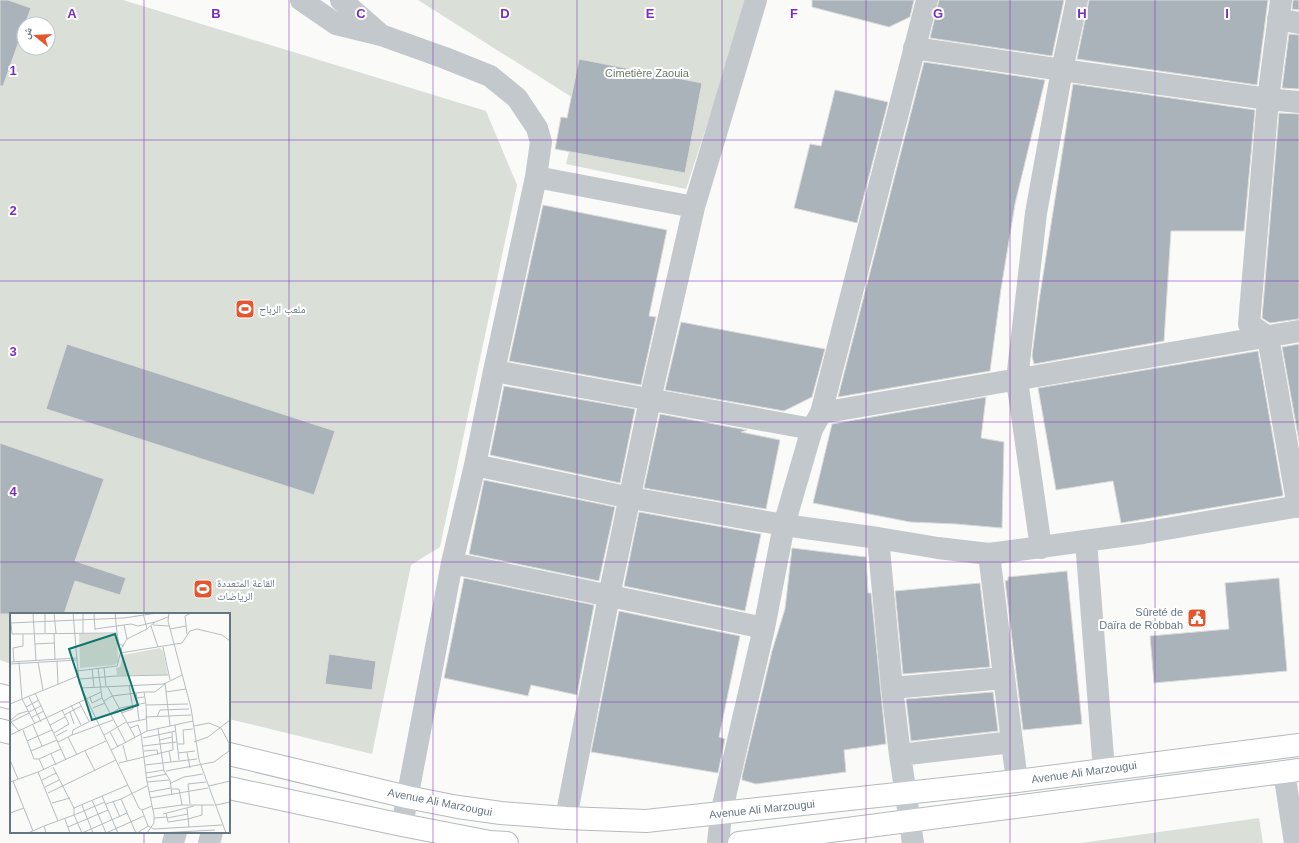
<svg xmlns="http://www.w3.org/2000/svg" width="1299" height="843" font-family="Arial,'Noto Naskh Arabic',sans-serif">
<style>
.green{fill:#dadfd7;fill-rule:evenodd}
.building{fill:#aab3b9;stroke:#dcdcda}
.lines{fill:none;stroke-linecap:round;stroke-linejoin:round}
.major-casing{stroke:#b5babe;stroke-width:24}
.minor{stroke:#c3c8cc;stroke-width:22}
.major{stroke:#fff;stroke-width:22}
.grid{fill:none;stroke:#7b2cbf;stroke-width:1;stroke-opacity:0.55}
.labels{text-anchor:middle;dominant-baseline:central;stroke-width:4;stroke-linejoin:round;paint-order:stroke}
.park-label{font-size:11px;fill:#687a64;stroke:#fff}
.poi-label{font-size:11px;fill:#657683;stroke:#fff;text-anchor:start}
.street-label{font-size:11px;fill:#657683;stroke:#fff}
.inset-road{fill:none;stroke:#b5bdc2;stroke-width:1}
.view{fill:#0f766e;fill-opacity:0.15;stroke:#0f766e;stroke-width:2}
.inset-edge{fill:none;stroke:#657683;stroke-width:2}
.grid-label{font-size:13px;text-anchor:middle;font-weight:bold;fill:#7b2cbf;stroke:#fff;stroke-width:4;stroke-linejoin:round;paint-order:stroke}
</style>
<rect width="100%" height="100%" fill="#fafaf8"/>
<path class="green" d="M3,0H123L486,111L517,185L440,547L411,565L372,754L229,719V614H11V664L0,660V10ZM24,24H48V48H24Z
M418,0H748L686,189L566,164L581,103Z
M1259,818L1263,843H1081Z"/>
<path class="building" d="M0,0H8L31,8L25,24H24V27L3,86H0Z
M812,0H914L910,17L889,27L812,7Z
M939,0H1064L1052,56L930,38Z
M1089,0H1268L1257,85L1077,59Z
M1293,0H1299V10L1292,9Z
M1289,34L1299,35V89L1282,88Z
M579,59L702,83L685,173L555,149L561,117L567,118Z
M924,62L1045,80L1015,204L1001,289L990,371L838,397Z
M1073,84L1255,110L1244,231H1171L1164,341L1034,364L1032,356L1039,301Z
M835,90L888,102L857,223L794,208L810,144L821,146Z
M1279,113L1299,114V319L1270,323L1262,318Z
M543,205L667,230L649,316L656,317L641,385L509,361Z
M681,322L825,349L812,397L784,411L665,390Z
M67,344L335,431L314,495L46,409Z
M1299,344V441L1282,347Z
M1258,351L1283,495L1282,496L1121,523L1113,481L1056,490L1038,388Z
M504,386L635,409L620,483L490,455Z
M986,397L981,438L1004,442L1002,528L956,524L910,522L813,503L832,424Z
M660,414L747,430L741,432L780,440L766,509L644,488Z
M0,443L104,479L75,561L126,578L120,595L75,581L64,614H0Z
M484,480L615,507L599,581L469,554Z
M639,512L761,534L745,611L624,586Z
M792,548L866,557L868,593H871L886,744L844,750L846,772L756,784L742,780V776L772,651L785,609Z
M1067,571L1082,724L1023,730L1005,581L1008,580V577Z
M464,578L594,605L577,695L531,685L528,696L444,678Z
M1279,578L1287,671L1154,683L1150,636L1229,629L1225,583Z
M980,583L990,667L903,674L895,591Z
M619,611L740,636L719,737L725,739L718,773L591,752Z
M329,654L376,661L372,690L325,684Z
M993,692L998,731L911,741L906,699Z"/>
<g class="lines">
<g class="major-casing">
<path id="major" d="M0,695L11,698
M0,730L11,733
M229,754L407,797L458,807L501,813L566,818L646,821L1017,781L1299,745
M229,788L402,825L490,842L507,843
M739,843L1299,770"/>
</g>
<path class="minor" d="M301,0L336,24L381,35L445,58L490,76L517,98L537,128L541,142L536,177L494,371L475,465L452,563L402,825
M341,0L380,34
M1281,0L1268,99L1249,324L1268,337L1298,507
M1278,19L1299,23
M914,48L1062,70L1268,99L1299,102
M536,177L694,207
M494,371L812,429
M821,413L1299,331
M475,465L631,498L784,525L878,538L938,548L989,554L1143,533L1299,506
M878,538L892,688L900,755L913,843
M1086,541L1104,770
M1041,548L1017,380L1036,213L1062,70L1077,0
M452,563L764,628
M892,688L1004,678
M1012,742L1017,781
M900,755L1012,742L989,554
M1284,772L1295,843
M566,818L609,596L650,400L694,207L756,0
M173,843L176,832
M209,843L212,832
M718,843L721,814L764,628L784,525L812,429L821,413L927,0"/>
<use href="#major" class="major"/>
</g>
<path class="grid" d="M144,0V614M289,0V843M433,0V843M577,0V843M722,0V843M866,0V843M1010,0V843M1155,0V843M0,140H1299M0,281H1299M0,422H1299M0,562H1299M0,702H11M229,702H1299M144,832V843"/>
<defs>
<g id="stadium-square" transform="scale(1)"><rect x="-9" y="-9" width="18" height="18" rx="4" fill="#e4572e" stroke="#fff"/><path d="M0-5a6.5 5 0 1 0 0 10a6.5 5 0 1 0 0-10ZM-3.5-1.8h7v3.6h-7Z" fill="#fff"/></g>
<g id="civic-square" transform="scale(1)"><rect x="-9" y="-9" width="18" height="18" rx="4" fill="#e4572e" stroke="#fff"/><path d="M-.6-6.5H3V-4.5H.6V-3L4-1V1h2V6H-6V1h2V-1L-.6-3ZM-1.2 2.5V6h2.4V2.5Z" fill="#fff"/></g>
</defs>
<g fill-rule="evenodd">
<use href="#stadium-square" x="245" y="309"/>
<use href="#stadium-square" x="203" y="589"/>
<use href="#civic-square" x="1197" y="618"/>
</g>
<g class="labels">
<g class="park-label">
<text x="647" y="73">Cimetière Zaouia</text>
</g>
<g class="poi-label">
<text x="259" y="309">ملعب الرباح</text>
<text x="217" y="583">القاعة المتعددة<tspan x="217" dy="13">الرياضات</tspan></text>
<text x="1183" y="612" text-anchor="end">Sûreté de<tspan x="1183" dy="13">Daïra de Robbah</tspan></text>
</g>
<g class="street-label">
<text transform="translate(1084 772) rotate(-8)">Avenue Ali Marzougui</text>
<text transform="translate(440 802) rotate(11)">Avenue Ali Marzougui</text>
<text transform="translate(762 809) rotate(-6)">Avenue Ali Marzougui</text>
</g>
</g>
<g transform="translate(10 613)">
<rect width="220" height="220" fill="#fafaf8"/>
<path d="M69,21H107L108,49L104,52L70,55ZM150,35L153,38L158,62H107L106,55L110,54L113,42Z" fill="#dadfd7"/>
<path class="inset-road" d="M0,0L2,21L107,20L109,31L114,33M23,0L26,48M35,0V20M44,0L46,20M63,0L69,70L101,137L137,118L183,108M73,0V20M84,0L85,17M105,0L107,20M133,0L137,16M159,0L158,8L181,95L189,147L216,220M0,10L114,5L147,0M114,12L117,26M143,12L159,13M141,13L148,34M85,16L121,11L128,13L145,9M160,16L176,13M44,20L45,46M177,21L175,3L181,0M25,31L44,30M153,34L160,67M110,40L172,30L180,18L187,16L212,22L220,28M47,48L48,71M0,49L67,45M4,49L3,35L13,33V21M9,49L12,86L25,111M28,49L33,77M0,51L67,47M88,55L92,85L116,130M94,55L96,73M82,56L84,74M67,58L107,53L112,34L117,26L137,16L145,9L158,4M70,66L106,63L158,62M155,70L160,113M97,73L125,124M71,75L154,71L172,62M134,79H145L155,71M156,79L176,76M25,80L56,147M126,80L127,85L134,84M19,84L31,109M80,84L82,90L92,85M94,88L102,83L134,79L136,92L178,91M69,89L79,108M0,91L68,63M127,91L129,107M61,92L71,112M136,92L137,118M16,94L29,87M83,95L95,90M19,99L31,93M60,99L64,111M111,100L123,96L119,72M100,101L110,95L135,90M54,102L71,93M22,104L34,98M135,104L181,102M147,104L150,97L179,96M1,107L8,101L18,98M117,110L136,106M23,112L32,133M40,112L55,104M165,112L169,147M184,113L199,110L211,115L220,132M120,115L128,112L131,121M148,116L154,158L160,167L162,182M13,117L24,146H29L34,157M9,118L1,109L19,100M100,119L108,134M44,120L59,111L52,97M131,121L137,169L144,202V210L137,220M0,122L91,79M62,122L103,107M94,122L116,109M46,123L57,117M58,124L67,142M133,125L166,118M150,127L162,124M17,128L42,117M48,129L62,122L63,117L86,105M184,129L198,124L220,107M168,131H174L173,117L183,116M113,132L117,148M133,133L167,129M101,137L129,195L132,197L142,193M21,138L47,127M75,138L85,158M134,138L147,137L148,142M159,138L163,137L162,119M177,139L180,155M168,140L185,138M41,141L46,152M29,146L51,136M0,147L8,166M109,150L159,138L161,149L187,146M135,152L161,149M43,154L64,195M156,158L204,149L219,138V131M136,160L154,157M136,165L157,161M32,167L46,160M3,168L23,218M0,169L28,159M137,169L159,167M161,170L174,164L193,161M199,173L220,168M35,174L49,167M162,176H169L172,192M139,179L161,175M38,180L106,147M92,183L108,220M140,185L198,175M82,187L96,220M103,188L110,204M42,190L60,185M96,191L111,186M180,191L178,171L196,169M72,192L83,220M206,192L220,189M177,195L179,214M143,196L172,192H204M132,197L138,213L144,216L212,212M0,200L14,195M156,200L158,209L178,206L192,202V192M153,201L184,193M144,205L157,204M157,205L178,201M55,206L60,220M48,208L28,159L96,128M58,214L98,197M18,220L34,213M36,220L34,213L64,202V195L118,172M72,220L64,202L95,189M72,220L117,200M96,220L134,203M126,220L111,186L137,173M127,220L138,213M149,220L205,217"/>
<path class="view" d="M105,21L128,92L82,107L59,36Z"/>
<rect width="220" height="220" class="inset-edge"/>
</g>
<g class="grid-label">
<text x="72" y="18">A</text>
<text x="216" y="18">B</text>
<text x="361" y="18">C</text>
<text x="505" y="18">D</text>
<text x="650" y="18">E</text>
<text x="794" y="18">F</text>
<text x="938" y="18">G</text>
<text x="1082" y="18">H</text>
<text x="1227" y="18">I</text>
<text x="13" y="75">1</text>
<text x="13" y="215">2</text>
<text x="13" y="356">3</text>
<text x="13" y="496">4</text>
</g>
<g transform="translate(36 36) rotate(288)"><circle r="19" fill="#ffffff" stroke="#c1c8cd"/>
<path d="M0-3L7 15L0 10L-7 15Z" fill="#e4572e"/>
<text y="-6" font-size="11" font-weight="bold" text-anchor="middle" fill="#657683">ش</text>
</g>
</svg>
